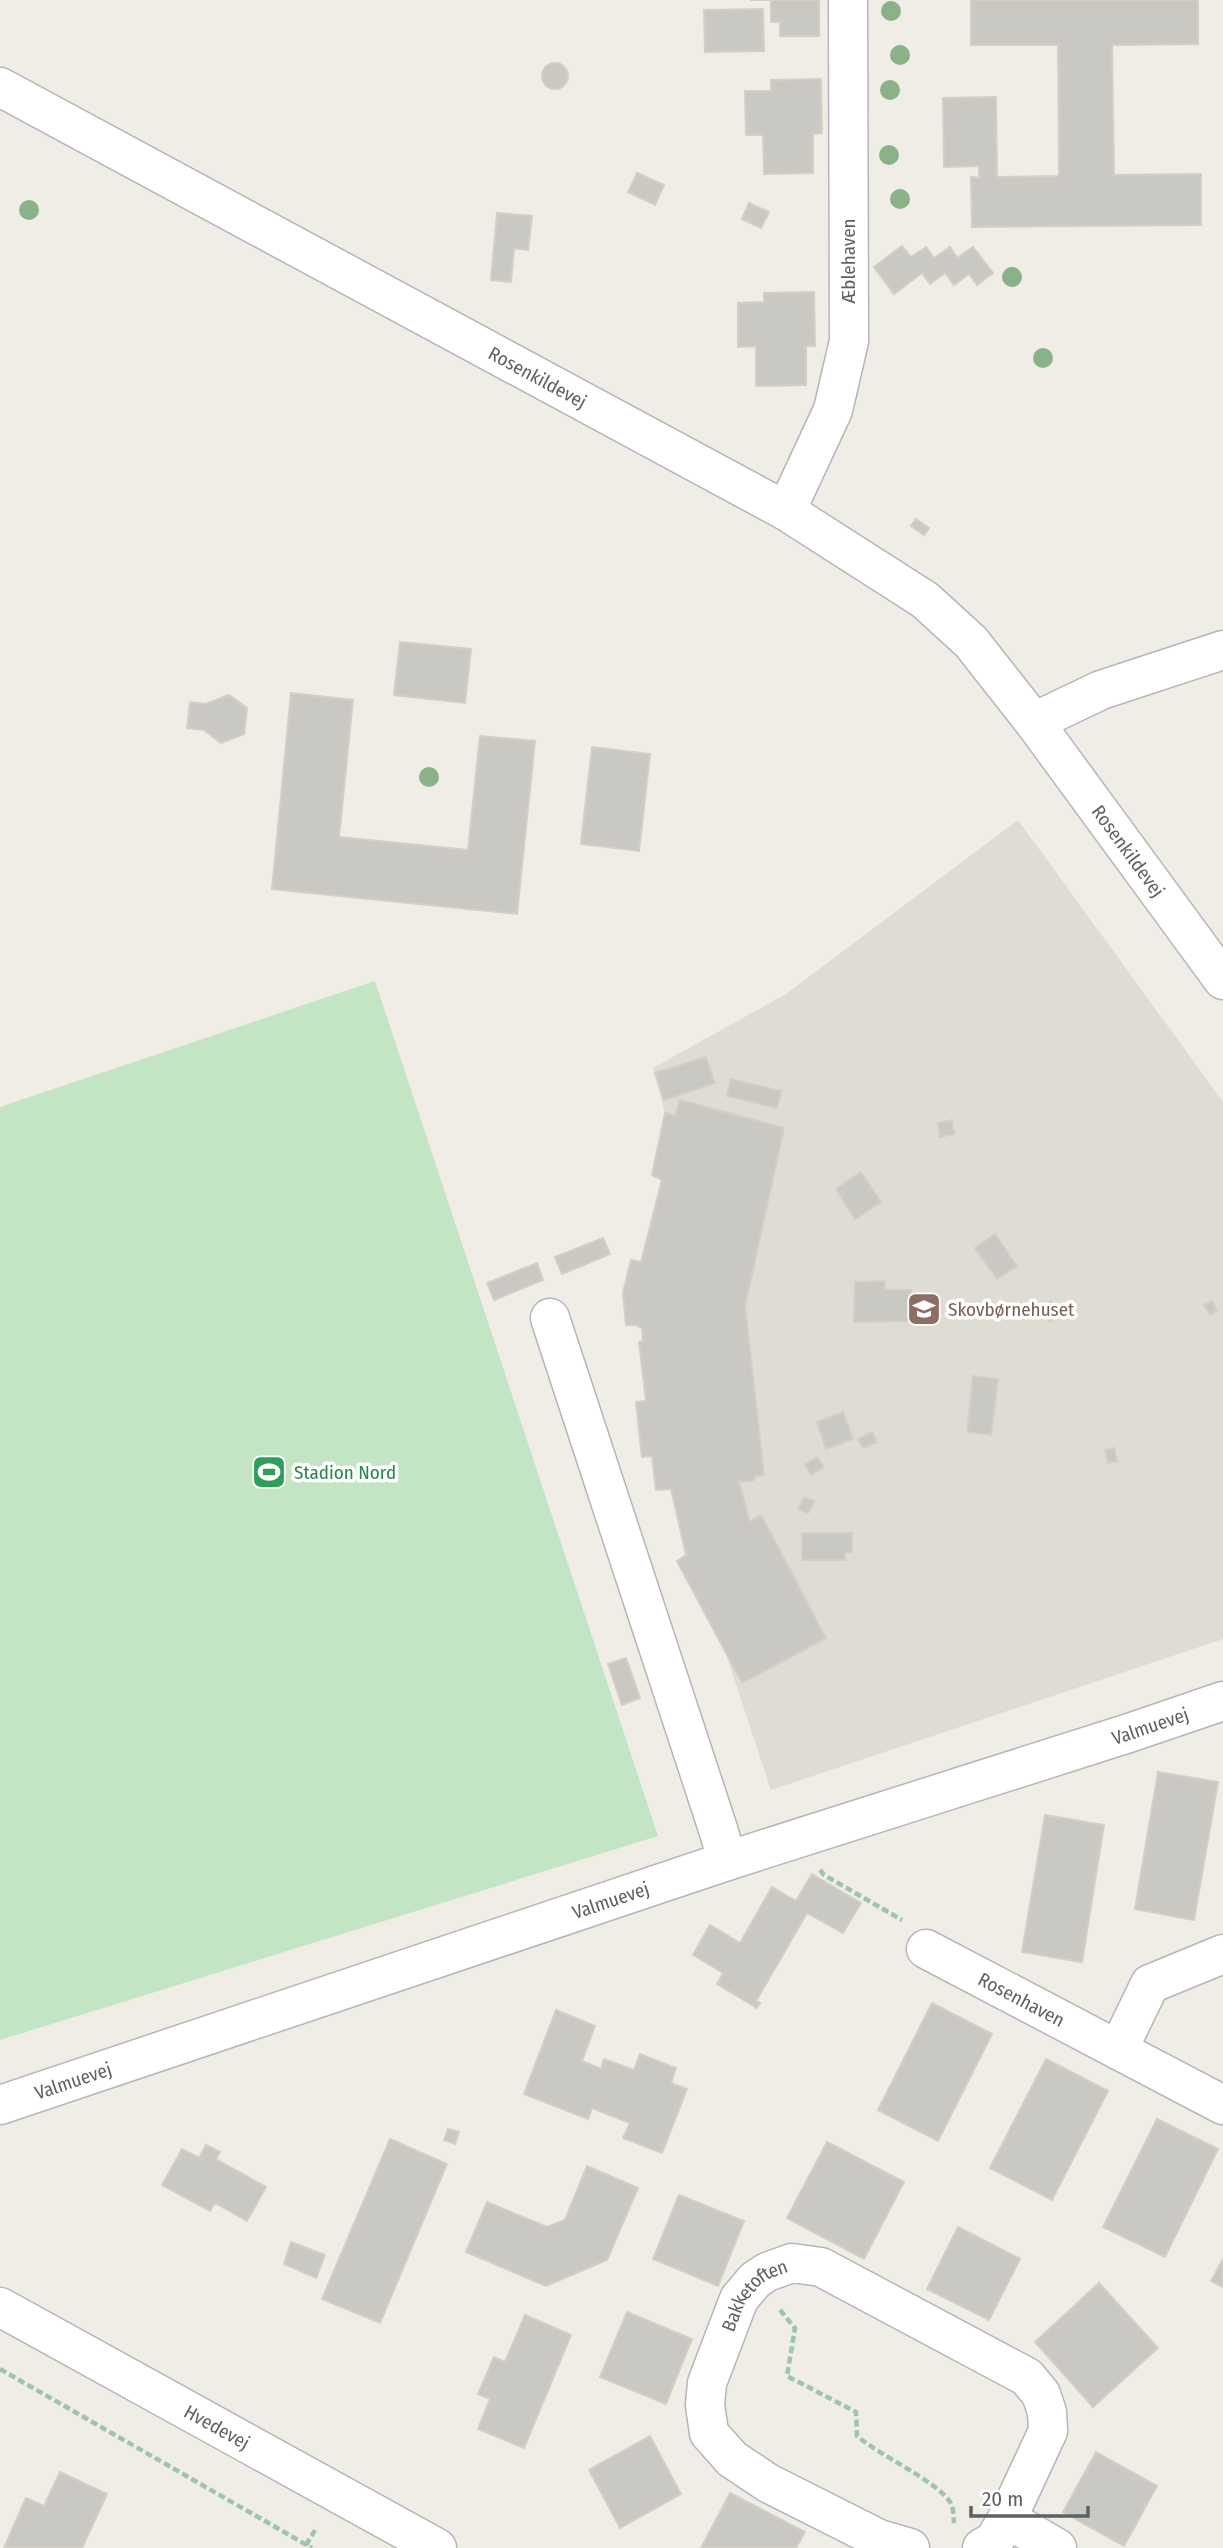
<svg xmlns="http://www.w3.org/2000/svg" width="1223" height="2548" font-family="'Fira Sans Condensed',sans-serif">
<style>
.education{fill:#dfdcd4}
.green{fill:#c4e5c4}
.building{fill:#cac8c3;stroke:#d4cfc4;stroke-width:2}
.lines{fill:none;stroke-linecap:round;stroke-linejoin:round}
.minor-casing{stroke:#b3b6ba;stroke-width:41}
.path{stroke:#9dc6a9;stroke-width:4.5;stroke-dasharray:7 3.5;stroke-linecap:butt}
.minor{stroke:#fff;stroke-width:38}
.tree{fill:#8ab288}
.labels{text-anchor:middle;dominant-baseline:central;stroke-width:7;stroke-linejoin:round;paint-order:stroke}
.street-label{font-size:19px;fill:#5d6166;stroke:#fff}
.education-label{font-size:19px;fill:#785e54;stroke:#fff;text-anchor:start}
.leisure-label{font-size:19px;fill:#27864d;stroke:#fff;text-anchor:start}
</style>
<rect width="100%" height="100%" fill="#efede6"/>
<path class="education" d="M1018,820L1223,1102V1639L771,1790L671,1489L656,1490L652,1456L642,1457L636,1402L646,1400L639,1342L643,1341L642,1328L635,1325H626L623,1293L631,1260L641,1262L661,1180L652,1175L665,1113L653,1068L786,994Z"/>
<path class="green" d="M375,981L658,1836L0,2040V1107Z"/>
<path class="building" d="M750,0H819V36H780V22H771V0Z
M971,0H1198V44L1112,45L1114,175L1201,174V225L972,227L971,177L979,178V166L944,167L943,98L996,97L997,177L1059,176L1058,45H971Z
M763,9L764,51L705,52L704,10Z
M542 76a13 13 0 1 1 26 0a13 13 0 1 1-26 0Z
M821,79L822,133L813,134V173L764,174L763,135H746L745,91H771V80Z
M637,173L664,185L655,205L628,192Z
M749,203L769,212L761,228L742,219Z
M497,213L532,216L528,250L514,248L511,282L491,280Z
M902,246L911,257L926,247L934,258L950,247L957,258L973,247L993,273L977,285L969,274L954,285L945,273L930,284L922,273L894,294L874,267Z
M814,292L815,346H806V385L756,386V346L738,347V303L764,302V293Z
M916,519L929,528L924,535L911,526Z
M400,642L471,649L465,703L394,695Z
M291,693L353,700L339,837L468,850L480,736L535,741L517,914L272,889Z
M229,695L247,708L244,734L221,743L204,730L187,728L190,702L206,704Z
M592,747L650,754L639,851L581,844Z
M706,1057L715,1083L664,1100L655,1073Z
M731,1079L781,1091L777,1108L727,1096Z
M680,1100L784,1128L745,1306L764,1475L755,1476L754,1480L739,1482L750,1522L761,1515L826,1638L742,1683L677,1561L686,1555L671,1489L656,1490L652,1456L642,1457L636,1402L646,1401L639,1342L643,1341L642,1328L635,1325H626L623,1293L631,1260L641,1262L662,1180L652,1175L665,1113L675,1116Z
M952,1120L954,1134L940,1137L938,1123Z
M861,1172L881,1202L855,1219L836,1189Z
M995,1234L1017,1266L997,1279L975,1248Z
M603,1238L610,1254L562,1274L555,1257Z
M537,1263L543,1280L494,1300L487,1283Z
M885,1281V1290H911V1321L854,1322L855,1282Z
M1050,1301L1060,1313L1050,1322L1040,1310Z
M1212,1301L1217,1310L1210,1315L1204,1305Z
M973,1376L998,1379L991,1435L967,1432Z
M843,1412L853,1439L826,1449L817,1422Z
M872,1432L877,1442L863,1448L858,1439Z
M1114,1448L1117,1461L1108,1463L1105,1450Z
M817,1457L824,1467L811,1475L805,1464Z
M804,1497L814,1501L808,1513L798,1509Z
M802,1533H852V1552H845V1560H802Z
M626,1658L640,1698L622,1705L608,1664Z
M1158,1772L1218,1782L1194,1920L1135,1909Z
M1045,1815L1104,1825L1082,1962L1022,1952Z
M812,1874L861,1903L843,1933L807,1913L756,2001L760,2003L757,2008L717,1984L723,1973L693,1955L710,1925L740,1943L772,1887L796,1901Z
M932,2003L992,2034L938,2141L878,2110Z
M556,2010L595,2026L582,2061L601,2069L604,2059L634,2070L640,2054L676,2068L671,2083L687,2089L662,2153L623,2138L630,2123L592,2108L588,2119L524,2094Z
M1046,2059L1108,2091L1052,2200L990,2168Z
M1157,2119L1218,2149L1165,2257L1103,2227Z
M448,2129L459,2132L455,2144L444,2140Z
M390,2139L447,2164L380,2323L322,2299Z
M827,2142L904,2182L864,2259L787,2218Z
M206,2145L220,2152L216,2159L266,2187L247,2221L215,2203L210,2211L162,2185L182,2149L199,2158Z
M587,2166L638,2188L607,2260L546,2286L466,2252L487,2202L547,2227L565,2220Z
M679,2195L744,2221L718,2286L653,2259Z
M958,2227L1020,2259L989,2320L927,2289Z
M291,2242L325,2255L316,2278L284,2264Z
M1223,2259V2287L1211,2281Z
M1099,2283L1158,2348L1093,2407L1035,2342Z
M627,2312L692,2339L666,2404L600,2377Z
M525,2315L571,2335L524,2448L478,2429L490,2399L478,2394L494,2357L505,2362Z
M650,2436L681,2494L620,2528L589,2470Z
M1096,2452L1157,2486L1124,2546L1063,2512Z
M60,2472L107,2494L82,2548H4L26,2498L44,2506Z
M730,2493L805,2532L796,2548H701Z"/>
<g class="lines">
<g class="minor-casing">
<g id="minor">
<path id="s1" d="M0,87L786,511L925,600L971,642L1034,722L1223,980"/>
<path d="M786,511L833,410L849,341L848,0"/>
<path d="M1034,722L1101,690L1223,650"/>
<path d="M550,1318L719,1832L727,1861"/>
<path id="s2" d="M926,1949L1223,2105"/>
<path d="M1118,2050L1150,1984L1223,1954"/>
<path id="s3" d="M0,2105L727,1861L1129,1733L1223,1701"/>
<path id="s4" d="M0,2307L437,2548"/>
<path d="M1007,2519L1057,2548"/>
<path id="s5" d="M910,2548L879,2539L768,2483L732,2459L709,2433L705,2405L707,2383L739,2299L755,2280L767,2272L792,2263L821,2267L1027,2377L1041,2394L1047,2412L1048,2431L1007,2519L994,2541L982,2548"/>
</g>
</g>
<path class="path" d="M820,1870L824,1875L902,1920
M780,2310L795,2328L787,2376L856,2412L857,2436C879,2455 938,2482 950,2502C954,2507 953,2516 954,2523
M0,2369L312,2548
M306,2545L317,2527"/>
<use href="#minor" class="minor"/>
</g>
<g class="tree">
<circle cx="891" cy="11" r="10"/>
<circle cx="900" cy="55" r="10"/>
<circle cx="890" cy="90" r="10"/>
<circle cx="889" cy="155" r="10"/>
<circle cx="900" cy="199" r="10"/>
<circle cx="29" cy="210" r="10"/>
<circle cx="1012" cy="277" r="10"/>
<circle cx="1043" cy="358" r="10"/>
<circle cx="429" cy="777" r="10"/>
</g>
<defs>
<g id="school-square" transform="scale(1.75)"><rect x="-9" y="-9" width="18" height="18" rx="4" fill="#8d6e63" stroke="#fff"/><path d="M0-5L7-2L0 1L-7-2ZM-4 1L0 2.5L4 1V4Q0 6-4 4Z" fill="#fff"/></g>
<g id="stadium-square" transform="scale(1.75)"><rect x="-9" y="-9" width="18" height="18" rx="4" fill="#2e9e5b" stroke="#fff"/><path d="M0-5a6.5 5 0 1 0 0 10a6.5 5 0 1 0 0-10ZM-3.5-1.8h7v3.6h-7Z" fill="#fff"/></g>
</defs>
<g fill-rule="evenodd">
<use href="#school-square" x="924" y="1309"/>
<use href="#stadium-square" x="269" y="1472"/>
</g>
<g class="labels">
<g class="street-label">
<text transform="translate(848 261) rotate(-90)">Æblehaven</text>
<text stroke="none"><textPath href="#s1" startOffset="611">Rosenkildevej</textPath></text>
<text stroke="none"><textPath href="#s1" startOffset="1382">Rosenkildevej</textPath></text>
<text stroke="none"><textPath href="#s3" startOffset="1211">Valmuevej</textPath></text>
<text stroke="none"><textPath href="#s3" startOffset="644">Valmuevej</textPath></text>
<text stroke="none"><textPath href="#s2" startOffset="108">Rosenhaven</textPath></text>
<text stroke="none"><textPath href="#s3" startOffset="77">Valmuevej</textPath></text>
<text stroke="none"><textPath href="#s5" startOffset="388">Bakketoften</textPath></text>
<text stroke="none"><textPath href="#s4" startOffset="248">Hvedevej</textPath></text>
</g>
<g class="education-label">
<text x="948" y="1309">Skovbørnehuset</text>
</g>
<g class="leisure-label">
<text x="294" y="1472">Stadion Nord</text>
</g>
</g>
<path d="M971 2506v10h117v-10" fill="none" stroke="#5d6166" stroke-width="3.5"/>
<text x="982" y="2506" font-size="21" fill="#5d6166" stroke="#ffffff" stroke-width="5" paint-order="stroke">20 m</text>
</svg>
